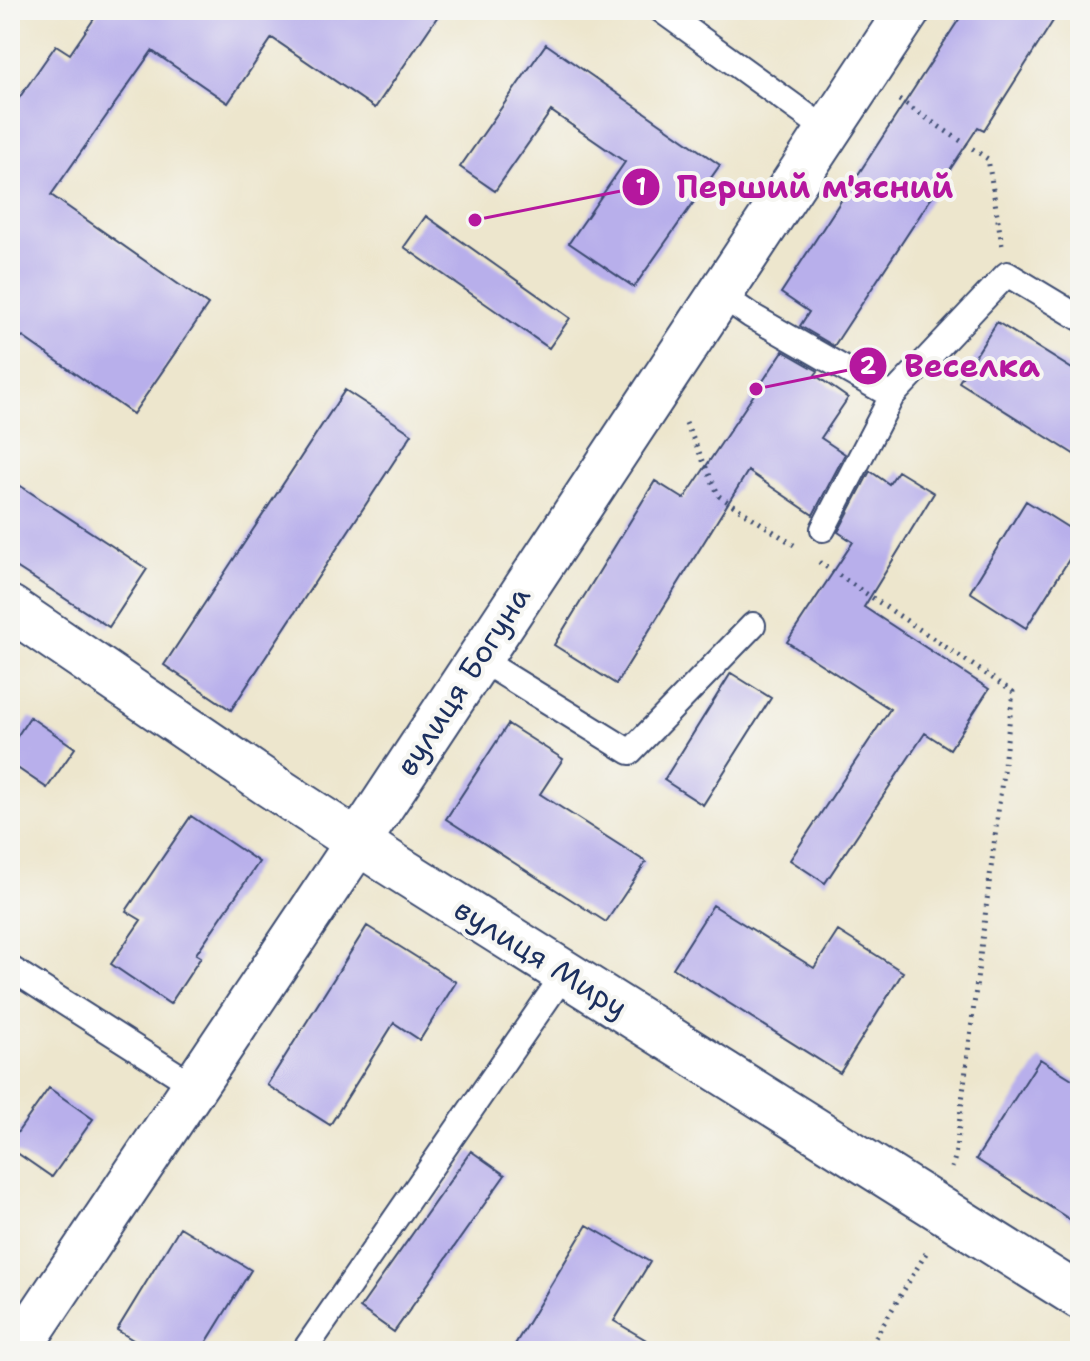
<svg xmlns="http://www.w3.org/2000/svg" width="1090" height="1361" font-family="'Shantell Sans',sans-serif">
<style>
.building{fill:#b8afeb}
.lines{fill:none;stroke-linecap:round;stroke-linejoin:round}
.service-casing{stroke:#3a4a6f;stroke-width:28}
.minor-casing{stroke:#3a4a6f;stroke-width:48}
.secondary-casing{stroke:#3a4a6f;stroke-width:48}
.path{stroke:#3a4a6f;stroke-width:5;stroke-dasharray:2 6;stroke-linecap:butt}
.service{stroke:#fff;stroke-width:24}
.minor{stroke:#fff;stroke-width:44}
.secondary{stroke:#fff;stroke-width:44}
.labels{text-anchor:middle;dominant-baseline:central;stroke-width:8;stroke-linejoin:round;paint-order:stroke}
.street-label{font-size:30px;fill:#1b2f5e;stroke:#f6f6f2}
.leader{fill:none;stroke:#b5179e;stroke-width:3}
.callout-dot{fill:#b5179e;stroke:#f6f6f2;stroke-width:3}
.mark-label{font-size:24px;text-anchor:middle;font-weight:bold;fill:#fff}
.callout-label{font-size:32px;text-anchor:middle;font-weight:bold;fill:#b5179e;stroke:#f6f6f2;stroke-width:8;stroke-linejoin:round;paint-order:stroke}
</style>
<rect width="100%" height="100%" fill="#f6f6f2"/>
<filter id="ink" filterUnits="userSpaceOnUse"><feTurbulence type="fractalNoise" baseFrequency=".0125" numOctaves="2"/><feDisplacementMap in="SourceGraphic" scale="16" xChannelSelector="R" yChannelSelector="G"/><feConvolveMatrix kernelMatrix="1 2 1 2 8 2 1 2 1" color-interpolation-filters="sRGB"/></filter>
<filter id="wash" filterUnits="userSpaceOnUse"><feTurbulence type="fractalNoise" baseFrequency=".006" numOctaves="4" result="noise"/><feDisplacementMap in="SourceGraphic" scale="32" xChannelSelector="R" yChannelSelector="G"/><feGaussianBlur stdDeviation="1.8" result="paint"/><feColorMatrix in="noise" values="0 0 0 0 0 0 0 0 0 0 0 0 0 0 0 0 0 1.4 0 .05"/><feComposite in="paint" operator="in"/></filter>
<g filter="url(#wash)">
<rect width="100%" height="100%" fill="#ede6cd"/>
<g id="blocks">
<path class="building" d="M100,10H442L375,108L272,38L228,103L152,51L51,195L208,305L133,414L10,328V111L56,45L70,54Z
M965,10H1060L984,130L978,127L834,346L800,326L809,312L781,293Z
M546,44L720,165L634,287L569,243L625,162L551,111L495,191L460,167Z
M426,216L570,318L549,348L404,247Z
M997,322L1080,374V458L959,382Z
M783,351L818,371L815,375L848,398L821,438L845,454L813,515L748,471L616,684L554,645L655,481L684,499Z
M345,390L412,434L231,710L164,665Z
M870,471L889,484L898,471L934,493L864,607L989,689L950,749L925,733L825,883L790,860L890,709L787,642L853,542L838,532Z
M10,479L147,569L109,627L10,563Z
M1026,501L1080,535V542L1026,628L970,592Z
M731,673L771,698L703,805L664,780Z
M30,717L75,748L47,788L10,763V747Z
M508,724L563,759L540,794L646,862L606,922L446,819Z
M191,816L259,862L196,954L201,957L170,1004L111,964L141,920L126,911Z
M713,905L814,968L838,931L903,972L840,1073L673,968Z
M367,926L456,982L420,1040L394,1023L330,1125L267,1085Z
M1040,1059L1080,1084V1226L976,1159Z
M49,1088L93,1119L52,1177L10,1148V1143Z
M471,1151L505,1175L394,1332L360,1308Z
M587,1225L650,1262L614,1321L665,1351H511Z
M180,1227L251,1270L201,1351H151L117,1330Z"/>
</g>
</g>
<g filter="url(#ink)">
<use href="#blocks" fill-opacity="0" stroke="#3a4a6f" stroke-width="2"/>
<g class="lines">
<g class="service-casing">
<path id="service" d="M661,10L828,131
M720,294L750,315L892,396L1007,274L1080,318
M823,529L892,396
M478,658L630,752L753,625
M10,968L195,1086
M304,1351L565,973"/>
</g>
<g class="minor-casing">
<path id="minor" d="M10,608L267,783L390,863L1080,1297"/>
</g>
<g class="secondary-casing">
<path id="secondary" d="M17,1351L358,842L908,10"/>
</g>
<path class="path" d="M899,100L988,159L1002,245
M686,423L719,496L794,545
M819,562L1013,692L955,1157L952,1168
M867,1351L928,1250"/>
<use href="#service" class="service"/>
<use href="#minor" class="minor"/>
<use href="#secondary" class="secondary"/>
</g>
</g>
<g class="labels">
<g class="street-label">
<text transform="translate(463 681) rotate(-57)">вулиця Богуна</text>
<text transform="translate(541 958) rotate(32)">вулиця Миру</text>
</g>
</g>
<path class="leader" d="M475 220L641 187M756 389L868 366"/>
<g class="callout-dot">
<circle cx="475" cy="220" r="8"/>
<circle cx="756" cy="389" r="8"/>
<circle cx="641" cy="187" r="20"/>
<circle cx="868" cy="366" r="20"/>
</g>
<g class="mark-label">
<text x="641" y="195">1</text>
<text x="868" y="374">2</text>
</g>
<g class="callout-label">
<text x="815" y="198">Перший м'ясний</text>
<text x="972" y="377">Веселка</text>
</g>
<rect width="1090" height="1361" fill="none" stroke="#f6f6f2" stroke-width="40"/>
</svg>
